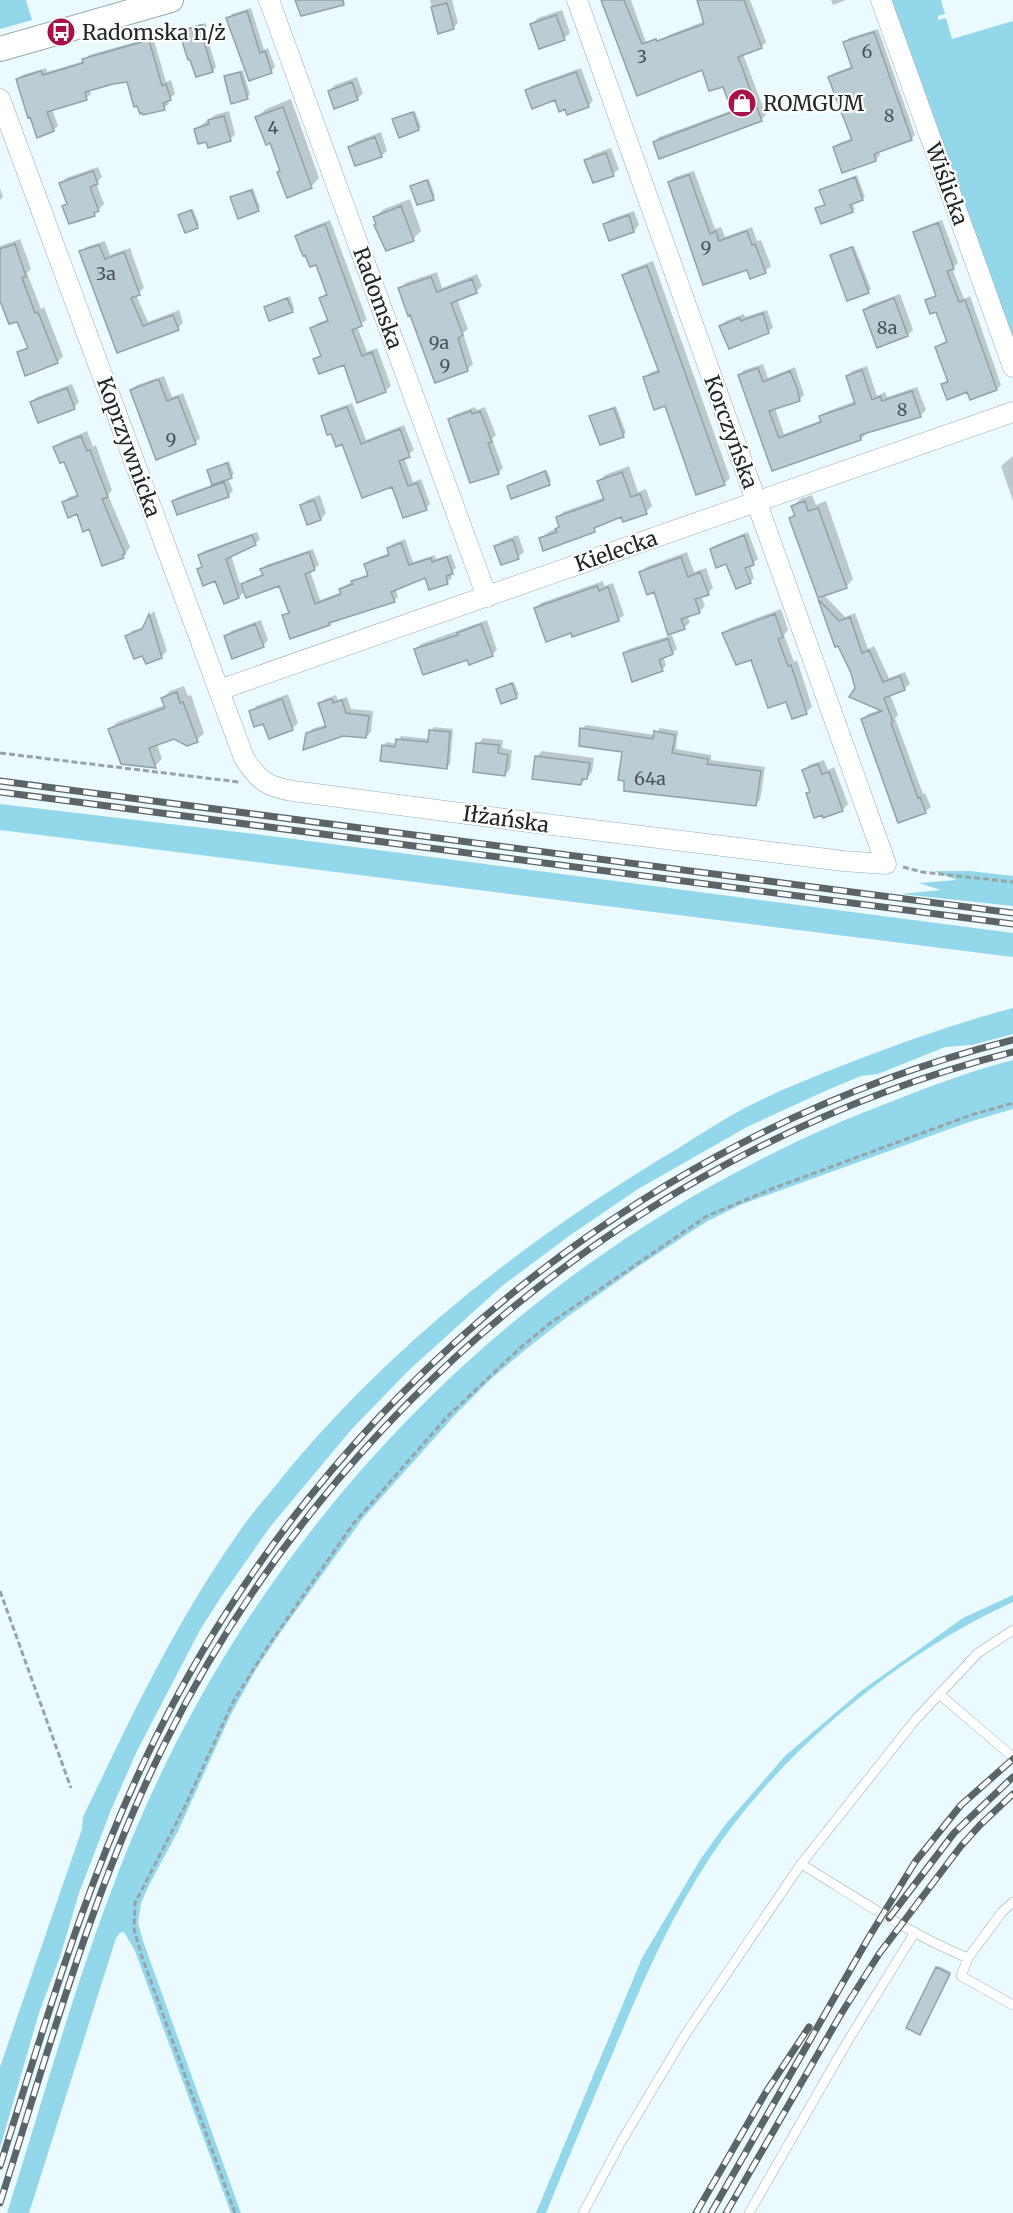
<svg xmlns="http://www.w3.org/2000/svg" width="1013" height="2213" font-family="Merriweather,serif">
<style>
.green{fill:#93d7ea}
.shadow{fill:#0003}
.building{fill:#bbcdd3;stroke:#91a2a7;stroke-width:1.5}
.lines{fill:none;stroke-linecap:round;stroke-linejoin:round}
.service-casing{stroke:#98aaaf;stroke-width:10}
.minor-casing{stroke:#98aaaf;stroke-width:21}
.tertiary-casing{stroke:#98aaaf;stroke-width:26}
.path{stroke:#98a3a7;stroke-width:3;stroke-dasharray:6 3;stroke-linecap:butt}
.service{stroke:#fff;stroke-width:9}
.minor{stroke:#fff;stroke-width:20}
.tertiary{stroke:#fff;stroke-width:24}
.rail-casing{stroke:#5b6567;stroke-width:7}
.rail{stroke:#fff;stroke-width:4.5;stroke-dasharray:14;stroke-linecap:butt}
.labels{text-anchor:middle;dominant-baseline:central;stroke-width:4.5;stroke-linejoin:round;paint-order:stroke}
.number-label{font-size:18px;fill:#485154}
.poi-label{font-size:21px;fill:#21282a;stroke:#fff;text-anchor:start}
.street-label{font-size:21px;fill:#21282a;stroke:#fff}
</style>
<rect width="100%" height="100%" fill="#ebfafe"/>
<path class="green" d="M0,0H26L32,20L0,29Z
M886,0H941L945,14L938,16V20L946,18L952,39L1013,21V352Z
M0,804L255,834L1013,933V957L0,830Z
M934,871H970L1013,876V906L901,894L941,890L919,883L957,880Z
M1013,1008V1034L972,1045L945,1047L878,1074L861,1076L823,1092L747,1127L638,1189L569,1236L502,1286L409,1370L351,1430L270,1527L221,1597L200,1630L137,1751L111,1810L79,1893L60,1957L39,2013L0,2148V2067L82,1829L83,1817C132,1715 178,1617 244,1525C256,1508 271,1492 284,1475C393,1343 530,1236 677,1149C699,1135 721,1121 743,1109C777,1091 813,1077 849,1063C903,1042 957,1023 1013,1008Z
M1013,1060V1109L969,1122L740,1205L706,1222L639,1266L567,1317L525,1350L491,1379L457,1413L363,1518L280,1633L255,1671L231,1714L178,1831L148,1887L141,1903L138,1923L143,1941L241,2213H231L135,1951L124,1932L120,1933L116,1938L29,2213H7C55,2062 96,1905 166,1763C316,1457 579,1218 898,1099C936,1084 974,1070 1013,1060Z
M1013,1595V1602C900,1653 780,1752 711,1856C671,1916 642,1983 614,2050C591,2104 568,2159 546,2213H536L642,1958L700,1860L725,1825L785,1756L861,1691L963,1618Z"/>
<path class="shadow" d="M430,0H452L458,23L453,28L439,32Z
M601,0H631L660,82L604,2L602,3Z
M699,0H750L766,42L761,47L743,54L766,115L761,120L655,142L659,137L733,110L723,85L664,39L669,35L705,21Z
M831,0H846L833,5Z
M251,8L264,50L268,48L275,67L271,71L228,18L232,14Z
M562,10L570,33L564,38L532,24L538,18Z
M206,23L208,40L216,67L213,71L197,75L180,32L184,29Z
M878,29L915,135L911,139L878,150L880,155L876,160L843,171L835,147L839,143L853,138L830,77L834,73L853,66L845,43L849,38Z
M153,37L166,82L171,80L175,94L168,100L169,104L164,108L128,80L89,89L91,94L86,98L52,109L58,126L53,130L18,80L22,75L46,68L47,72L84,61L89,55Z
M581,68L593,101L588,106L566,107L556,99L526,91L531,86Z
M243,70L250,95L232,102L225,77Z
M357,77L363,93L358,98L335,107L329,91L335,85Z
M291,99L319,178L311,187L281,170L271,141L257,117L266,109Z
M229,111L235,134L230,140L196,129L215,115Z
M415,111L421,127L418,129L394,120Z
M381,132L387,151L381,156L350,147L355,142Z
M611,148L619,169L613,174L586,161L592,155Z
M98,167L102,177L96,183L104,204L94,214L64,206L68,202L61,184L66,178Z
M694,171L715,229L721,227L725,237L752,227L757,241L761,240L771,266L765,271L748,268L704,284L669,182L675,177Z
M857,175L865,197L852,203L855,209L852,211L817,209L826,204L821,190L824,188Z
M429,179L435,196L433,198L412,186Z
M0,188L3,197L0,200Z
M253,188L260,207L258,209L232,198Z
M410,199L421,231L413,239L378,224L375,217L384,209Z
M193,209L199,224L197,227L179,215Z
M634,211L639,225L634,231L605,224L611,219Z
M330,220L367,320L357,326L367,352L377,348L391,386L385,391L344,363L315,359L322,354L312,328L317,323L329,319L321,298L326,293L317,263L297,236L302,231Z
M942,220L958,263L952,268L964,299L970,296L1001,385L997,389L968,391L943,384L948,379L936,347L948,340L937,310L927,301L937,294L915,233L920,228Z
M20,239L31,269L27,273L41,309L44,307L63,356L57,362L19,353L28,346L18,320L0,294V246Z
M105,241L110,255L130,248L144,288L136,295L148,322L179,310L183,323L178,328L118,351L81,252L86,247Z
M854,246L871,289L868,291L831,256Z
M653,261L730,478L724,484L645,378L651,372L660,369L623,276L629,270Z
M437,272L442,288L477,274L482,286L476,292L457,299L468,329L463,333L473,364L468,369L435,381L411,313L400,289L405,283Z
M900,294L913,330L908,335L864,310L870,305Z
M290,296L294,309L292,311L266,307Z
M767,310L773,327L768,332L721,326L726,321L744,314L745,317Z
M763,364L768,378L795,367L804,395L799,400L775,408L784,434L822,420L821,417L826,412L855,401L847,376L852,371L867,366L877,396L885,392L887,397L917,387L926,410L921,415L865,432L866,434L861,439L773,469L739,375L744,370Z
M164,376L172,397L183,393L200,438L195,443L132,390L137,385Z
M72,384L79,402L74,408L31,402L37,397Z
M352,403L366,440L404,425L414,450L404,457L413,482L421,479L430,504L426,508L393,485L343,442L322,417L327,412Z
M616,406L626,433L623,435L591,417Z
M475,407L477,410L485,407L496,435L492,439L503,468L498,473L449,420L454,415Z
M87,431L93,447L96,445L101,460L112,490L108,495L130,547L123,557L90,527L77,512L63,503L69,497L78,494L65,460L55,447L61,442Z
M1013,456V501L1001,466Z
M229,461L234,474L228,478L233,491L229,495L178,514L173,501L178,497L214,484L209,470Z
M629,466L638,492L646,489L652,506L646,512L622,515L601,524L594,530L540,539L547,533L560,526L557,518L563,512L605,497L599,481L605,475Z
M547,470L551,481L549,483L509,486Z
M320,495L326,513L321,519L308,523L301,505L307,500Z
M812,495L816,505L826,501L853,579L846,587L790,518L795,513L793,506L800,499Z
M257,532L260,539L255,544L231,555L241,587L247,580L264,574L262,569L266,565L313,549L319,565L310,571L320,600L342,592L341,589L346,585L369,573L366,565L370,560L390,553L389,548L393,544L405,539L413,562L435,555L436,559L451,554L456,568L450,573L452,578L447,582L426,576L396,589L398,597L394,601L331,621L329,623L284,616L290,611L280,584L245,591L239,597L216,579L199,570L203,565L200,555L204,551Z
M748,532L758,559L750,565L754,578L751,581L744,561L727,563L711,549L716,545Z
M518,535L524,552L518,557L496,546L502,541Z
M687,552L694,572L706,568L713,588L708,593L701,596L705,606L699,612L687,616L690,622L684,628L641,572L646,567Z
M603,581L604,586L613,583L624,615L618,620L572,631L535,608L541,603Z
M824,595L845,617L855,613L868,649L874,646L889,678L905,672L910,684L904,689L890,694L898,715L895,718L923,794L925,793L931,807L925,812L863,719L868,714L881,709L857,689L839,644L836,645L820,599Z
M781,609L788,630L784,635L794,662L797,660L812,707L806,712L793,717L787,700L752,658L724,634L730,628Z
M154,611L167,651L161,657L143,654L127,636L132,631L146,626L150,615Z
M261,620L268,640L263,646L226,636L231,631Z
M487,620L497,650L492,655L468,658L416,650L421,644Z
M672,635L677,649L672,653L663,656L666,665L662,670L625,653L629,649Z
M514,682L519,695L502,702L498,690Z
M184,686L188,696L191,695L204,733L197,740L174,738L157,744L162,759L155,766L122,762L110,730L117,722L165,705L163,698L170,691Z
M288,694L298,723L292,729L264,722L251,712L256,706Z
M336,695L338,700L347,697L351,709L373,711L371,732L366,737L307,734L312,729L327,724L320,704L325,699Z
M586,725L655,735L660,728L678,731L676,749L711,755V760L765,767L760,800L756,804L626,780L623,750L582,729Z
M434,727L453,729L450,764L446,768L383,746L387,742L397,744L401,736L430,739L431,731Z
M483,738L503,740L502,748L512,750L510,769L505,775L478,744Z
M542,751L594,758L592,772L581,784L536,757Z
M824,760L828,770L834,767L848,804L842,810L807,794L811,790L803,771L809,765Z
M939,1966L951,1972L920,2033L937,1968Z"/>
<path class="building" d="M295,0H343L344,5L301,16Z
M601,0H624L642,44L656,39L657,41L704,24L697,0H744L762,48L738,57L762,121L659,159L653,142L732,112L723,87L709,91L702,70L637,96Z
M447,3L454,29L438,34L431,7Z
M247,11L260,53L265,51L272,73L249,81L226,18Z
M556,15L565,40L539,49L530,24Z
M200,25H202L205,45L213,72L196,77L190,60H188L179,32Z
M874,32L912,140L874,154L876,161L842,173L833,147L852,140L828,77L852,68L843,42Z
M149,40L162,86L166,84L171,100L163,103L165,110L143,115L142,113L140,114L137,106L134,107L127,82L113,84L85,92L87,100L47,112L54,131L37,138L30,117L28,118L16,79L41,71L43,75L83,63L82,59Z
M240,72L248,99L231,104L224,76Z
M576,72L589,107L567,115L565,109L559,112L555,100L532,109L525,90Z
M352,82L358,100L334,109L328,91Z
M283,107L312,188L287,198L277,172L280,171L270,143L266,145L255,117Z
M413,112L419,130L399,138L392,119Z
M224,116L231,141L208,148L206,142L198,144L194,129L209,124L208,120Z
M375,137L382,157L355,166L348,147Z
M606,153L614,176L593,183L584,160Z
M93,171L98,184L90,187L99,211L94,213L95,216L69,224L62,206L67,204L59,183Z
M689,175L710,234L716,231L719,241L747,231L752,245L755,244L766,273L750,279L747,270L703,285L668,182Z
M855,177L863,200L850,205L853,212L821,224L815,208L825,205L819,190Z
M427,180L434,200L417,205L410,186Z
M251,190L259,211L238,219L230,197Z
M401,206L414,241L386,251L374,225L376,224L373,217Z
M191,210L198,228L185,233L178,215Z
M629,215L634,232L609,241L603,224Z
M938,223L954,269L947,271L959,302L965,300L997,390L970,400L967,392L947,400L941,384L948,382L935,347L947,342L936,312L930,314L925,300L936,296L913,232Z
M325,224L362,326L352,330L362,356L372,352L386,392L357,403L344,365L319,374L313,359L321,356L310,328L328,321L319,298L327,295L316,265L310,267L305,255L303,256L295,236Z
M15,244L26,276L22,278L35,313L38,312L58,363L25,376L17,352L28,348L17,322L9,324L0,301V249Z
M99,245L105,259L124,252L140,295L131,298L143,326L173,315L179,330L117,353L79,251Z
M852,247L869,293L847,301L830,255Z
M647,266L725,485L696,495L665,406L654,410L643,377L659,372L622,275Z
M431,277L437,292L472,279L477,293L451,303L463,335L458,338L468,371L435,383L410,315L408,316L398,288Z
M287,298L293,312L269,321L264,307Z
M894,298L908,336L877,348L863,310Z
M763,313L769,333L729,349L719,326L739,318L741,321Z
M758,368L763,382L790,371L797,388L800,401L769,411L779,438L821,422L819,416L855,404L846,376L862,370L872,400L880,396L882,401L912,391L921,417L860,435L861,440L772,471L738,375Z
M156,380H159L167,401L178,397L196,444L156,460L130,390Z
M67,388L75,409L38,423L30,402Z
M347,407L361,444L400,429L410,457L399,461L408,486L417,483L427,510L403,518L392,487L362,498L342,444L336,447L331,434L327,435L321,416Z
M614,408L624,437L600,445L589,416Z
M471,411L472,414L480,411L492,442L488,443L499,474L470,483L448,419Z
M81,436L87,451L90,450L96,466L108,497L102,499L125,554L122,555L124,558L102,566L89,529L83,532L77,514L68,518L62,502L78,496L64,462L60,463L53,447Z
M227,463L232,478L212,485L207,470Z
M545,471L550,485L511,499L507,486Z
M622,472L631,497L640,494L647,514L623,522L621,517L594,528L595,532L543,551L539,538L557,532L555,529L559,527L556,517L604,500L597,481Z
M224,482L229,497L177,515L172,501Z
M314,500L321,520L307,525L300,505Z
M805,501L808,511L818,508L847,588L818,598L789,518L795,516L791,506Z
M252,535L256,545L226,559L239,598L224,604L215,581L203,586L197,569L202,567L198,555Z
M744,535L754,565L745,568L751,583L736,589L726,564L716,568L710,549Z
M513,540L519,559L501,565L494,546Z
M401,543L409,565L431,558L432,562L447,557L453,574L446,576L448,584L429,590L425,578L391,592L395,602L329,623L330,625L290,639L282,615L289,613L279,586L246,598L241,584L263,575L260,569L309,552L315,570L305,574L315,604L341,594L339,589L353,584L351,581L368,576L364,564L389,555L387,548Z
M681,557L688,577L700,572L709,595L695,599L700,613L681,619L685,629L668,635L654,592L647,595L639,572Z
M597,586L599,591L608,587L619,621L572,637L571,633L546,642L534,608Z
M818,599L839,621L850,617L862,653L869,650L883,682L900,676L905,690L884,698L893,722L891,723L918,798L920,797L926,813L898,823L861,719L882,711L849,697L855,688L851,673L838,646L835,647Z
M149,614L162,658L146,664L142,656L134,659L125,636L142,629Z
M775,614L783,637L778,639L788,666L791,665L807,714L792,719L786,702L768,708L751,660L736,665L722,633Z
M255,624L264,647L232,659L224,636Z
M481,624L493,656L469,665L467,660L423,675L414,649L458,635L457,633Z
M668,639L673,654L659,660L663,671L632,682L623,653Z
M512,683L517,698L501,704L496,689Z
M177,692L180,703L183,702L198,742L187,746L174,739L149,748L156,768L121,764L108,729L165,708L161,698Z
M282,699L293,730L269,739L263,724L254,727L249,711Z
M332,699L333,703L342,700L346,713L369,716L366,738L343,736L303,750L306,733L326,727L318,703Z
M580,728L653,739L654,731L675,735L672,753L708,759L707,764L761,771L756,806L624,791V781L618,780L622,752L579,746Z
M429,730L450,732L447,769L380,761L382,745L395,747L396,739L428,742Z
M476,743L499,745L498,753L508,755L505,776L473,772Z
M535,756L590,763L587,779H582L581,785L532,779Z
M818,764L822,774L829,772L843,811L823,818L822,815L814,818L806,793L810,792L802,770Z
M936,1967L950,1974L920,2035L906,2028Z"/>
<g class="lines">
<g class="service-casing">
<path id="service" d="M939,1694L1013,1757
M801,1864C856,1897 909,1934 968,1958L1002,1912L1013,1902
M968,1958L961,1976L1013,2005
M583,2213L621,2142L685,2035L801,1864L916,1719L978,1653L1013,1630
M749,2213L846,2044L915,1932"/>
</g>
<g class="minor-casing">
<path id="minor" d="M269,0L487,597
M881,0L1013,367
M0,99L244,758C258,780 267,787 293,791L521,821L843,861L886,864L577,0
M219,690L1013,412"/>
</g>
<g class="tertiary-casing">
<path id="tertiary" d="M0,49L171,0"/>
</g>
<path class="path" d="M0,753L239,782
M903,867L922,872L1013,882
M0,1591L71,1788
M235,2213L141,1954L134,1929L135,1903L185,1806L233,1702L266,1649L353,1524L447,1417L519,1349L549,1324L707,1216L774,1188L971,1115L1013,1103"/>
<use href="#service" class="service"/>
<use href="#minor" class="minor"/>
<use href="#tertiary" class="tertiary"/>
<g class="rail-casing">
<path id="rail" d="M0,781L1013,913
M0,792L1013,924
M889,1918L954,1833L1013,1777
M0,2166C46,2021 88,1874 156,1737C324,1397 644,1133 1013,1040
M736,2196L841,2014L879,1954L961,1846L980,1825L1013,1794
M0,2203C49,2049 92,1891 164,1745C330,1407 648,1145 1013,1052
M696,2213L766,2092L809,2027
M711,2213L869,1937L915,1862L961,1805L1013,1759
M726,2213L739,2191"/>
</g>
<use href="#rail" class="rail"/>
</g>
<defs>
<g id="bus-disc" transform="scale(1.5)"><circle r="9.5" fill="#a7124a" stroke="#fff"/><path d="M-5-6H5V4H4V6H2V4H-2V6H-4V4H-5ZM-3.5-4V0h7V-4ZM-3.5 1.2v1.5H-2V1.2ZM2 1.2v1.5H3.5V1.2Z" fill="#fff"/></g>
<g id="shop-disc" transform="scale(1.5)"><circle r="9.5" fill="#a7124a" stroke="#fff"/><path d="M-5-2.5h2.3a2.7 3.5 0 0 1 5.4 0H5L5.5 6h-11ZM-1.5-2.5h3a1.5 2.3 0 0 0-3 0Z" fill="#fff"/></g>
</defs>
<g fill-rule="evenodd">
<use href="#bus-disc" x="61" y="32"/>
<use href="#shop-disc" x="742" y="103"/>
</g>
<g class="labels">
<g class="number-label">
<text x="867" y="51">6</text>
<text x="642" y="56">3</text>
<text x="889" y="115">8</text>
<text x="273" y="127">4</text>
<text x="706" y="247">9</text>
<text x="106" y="273">3a</text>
<text x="887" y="327">8a</text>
<text x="439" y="342">9a</text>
<text x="445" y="365">9</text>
<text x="902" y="409">8</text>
<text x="171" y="439">9</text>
<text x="650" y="778">64a</text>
</g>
<g class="poi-label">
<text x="82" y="32">Radomska n/ż</text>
<text x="763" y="103">ROMGUM</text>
</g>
<g class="street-label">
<text transform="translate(947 184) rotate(70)">Wiślicka</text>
<text transform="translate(378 298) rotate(70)">Radomska</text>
<text transform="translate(731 432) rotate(70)">Korczyńska</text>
<text transform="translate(129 447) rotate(70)">Koprzywnicka</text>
<text transform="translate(616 551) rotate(-19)">Kielecka</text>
<text transform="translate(506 819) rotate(8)">Iłżańska</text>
</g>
</g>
</svg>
